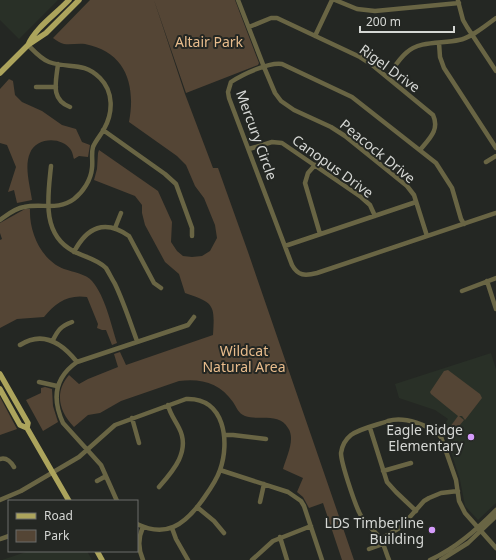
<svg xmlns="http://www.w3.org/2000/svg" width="496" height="560" font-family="'Noto Sans',sans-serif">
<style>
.built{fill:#293027}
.green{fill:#544535}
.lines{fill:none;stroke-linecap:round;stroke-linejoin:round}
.minor{stroke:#696544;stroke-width:4.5}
.major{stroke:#aca45c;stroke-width:5.5}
.poi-dot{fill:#d59cfb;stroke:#242723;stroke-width:1.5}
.labels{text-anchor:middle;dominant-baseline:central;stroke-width:4;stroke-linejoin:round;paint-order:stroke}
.park-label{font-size:14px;fill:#e8bc8c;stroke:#242723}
.street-label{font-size:14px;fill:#d5d7d4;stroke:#242723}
.poi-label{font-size:14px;fill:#d5d7d4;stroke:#242723;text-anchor:end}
</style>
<rect width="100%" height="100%" fill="#242723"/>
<path class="built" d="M0,0H58L19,39L0,20Z
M491,353L496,369V503L478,520L465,506L460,480L447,439L439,430L448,419L435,410L399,398L395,384Z
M29,551H87L92,560H2Z"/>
<path class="green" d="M90,0H154L185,94L213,168H218L248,252L354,560H342L323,503L309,508L303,497L297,492L303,478L283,469C286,458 296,439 288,428C279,412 259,421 245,416C238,413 237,408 233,402C220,383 201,378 179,381L121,401L100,413L88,415L74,427C59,412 54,392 69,375L79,384L88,379L118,367L114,354L120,352L126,365L213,335C215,304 214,303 185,293L179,274L165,262L145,225L142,213V205L135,196L94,180L97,169L98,153L99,150L158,191L172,222L171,242L177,251L183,256L192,257L202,256L210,251L217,238L215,225L204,198L195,186L186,165L177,156L129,122C136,85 126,52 85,44C78,43 71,45 64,44C60,43 56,40 53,38Z
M154,0H235L259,63L258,65L186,93Z
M9,79L13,81L15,95L22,102L42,111L62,125L76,129L82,142L90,145L88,157L79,156L74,159C73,157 73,153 71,150C62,136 36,137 30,153C24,166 30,186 32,200L17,203L14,190L8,192L16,167L7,145L0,143V89Z
M25,209H30C29,232 41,260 64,269C73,272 86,274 92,281C105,296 111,324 117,343L112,345L106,330H102L97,328L98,324L87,297C68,294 55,303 44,317L17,319L0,328V240L2,239L0,233V223Z
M448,370L480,394L482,398L465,420L462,416H459L464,420L455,431L450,427L458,416L431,394L430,392L444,371Z
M45,387L52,389L53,406L58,422L43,431L26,400L41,393V388Z
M0,397L17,429L0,435Z"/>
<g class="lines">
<path class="minor" d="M238,0L264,67L275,93L281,101L294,110L331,127L345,136L407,186L414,195L427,236
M335,0L357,9L375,11L459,3
M458,1L463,20L467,27L496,71
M249,27L271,18H277L360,57L371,64L433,115C440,130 429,139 420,150
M315,36L332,0
M439,43L440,57L444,68L496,148
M58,64C56,82 50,99 70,107
M387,77C393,69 399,59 406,53C420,40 442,44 459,40C471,38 486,25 496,18
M36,87H56
M103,130L165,174L176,184L192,228V236
M249,149L272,142L282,143L361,197L370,205L375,216
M486,162L496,156
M315,165L308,173L305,183L320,234
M51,166C48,196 41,234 73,251C84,257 97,259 106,268C109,273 112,279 115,284C124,303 130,322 137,341
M0,220C7,215 15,208 24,207C41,203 58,211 74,199C83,192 91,180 92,168C93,161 91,154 93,147C96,140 101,135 104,129C113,113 114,92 100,78C83,61 69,69 49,62C41,59 34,51 28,45
M464,224L461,219L452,188L436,163L352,97L282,64C269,62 243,74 231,82L228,92L229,98L292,265C298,276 305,276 317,273L496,213
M115,228L121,213
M285,246L416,202
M74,252C87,227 105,219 129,236L154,283L161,288
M487,281L496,309
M462,291L496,278
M53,340C58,330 61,326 72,322
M20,345C43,330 62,343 77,362
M39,382L57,386
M132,418L139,443
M370,428L387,482L396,492L416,511
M224,435H233L266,439
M0,459C6,457 11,462 14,467
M220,470L288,492L301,501L304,506L322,560
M383,471L411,463
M97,481L106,476
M159,487C173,471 191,451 179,428C175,420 170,414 168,405
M0,500L21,491L79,457L115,425L186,399C225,397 230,442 220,470C216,482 208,492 201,502C184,525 166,538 137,524
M117,501L101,465L63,423C52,399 54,378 77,362L188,325L194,317
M260,502L264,484
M197,507L214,521L224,533
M172,528L176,539L188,560
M280,537L287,560
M0,539L9,536
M381,539L401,527L424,501L429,498L441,493L458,491
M369,549L383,544
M143,560C138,549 138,538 143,527
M252,560L273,541L311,526
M389,560C386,553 384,544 380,538C373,529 363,522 359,512C354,501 341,463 341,453C342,446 346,439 351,435C361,428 377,425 388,421C404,416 430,425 441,437L456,480L459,501L465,513L496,548
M430,560C456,548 476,530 496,510
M441,560L468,543L496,516"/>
<path class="major" d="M28,45C35,28 56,14 69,0
M0,73L28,45L46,33L79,0
M0,374L28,423L27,428
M0,389L20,425L27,428L69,501
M97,551L102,560"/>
</g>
<g class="poi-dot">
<circle cx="471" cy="437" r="4"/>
<circle cx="432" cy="530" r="4"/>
</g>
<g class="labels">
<g class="park-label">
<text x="209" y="41">Altair Park</text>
<text x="244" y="350">Wildcat<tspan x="244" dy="16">Natural Area</tspan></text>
</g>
<g class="street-label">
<text transform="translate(390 68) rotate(36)">Rigel Drive</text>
<text transform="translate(257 135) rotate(70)">Mercury Circle</text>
<text transform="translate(378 151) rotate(39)">Peacock Drive</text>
<text transform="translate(333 166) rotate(36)">Canopus Drive</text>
</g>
<g class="poi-label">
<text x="463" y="429">Eagle Ridge<tspan x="463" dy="16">Elementary</tspan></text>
<text x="424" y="522">LDS Timberline<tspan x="424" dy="16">Building</tspan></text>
</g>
</g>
<rect x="8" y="500" width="130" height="52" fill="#242723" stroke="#6b6d6a"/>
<rect x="16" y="513" width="20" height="6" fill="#aca45c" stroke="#6b6d6a"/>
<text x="44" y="520" font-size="12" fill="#d5d7d4">Road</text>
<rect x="16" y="530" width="20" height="12" fill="#544535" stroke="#6b6d6a"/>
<text x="44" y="540" font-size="12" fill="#d5d7d4">Park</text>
<path d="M360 26v6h94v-6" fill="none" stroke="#d5d7d4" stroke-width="2"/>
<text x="366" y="26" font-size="12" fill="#d5d7d4" stroke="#242723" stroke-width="3" paint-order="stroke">200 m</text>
</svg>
